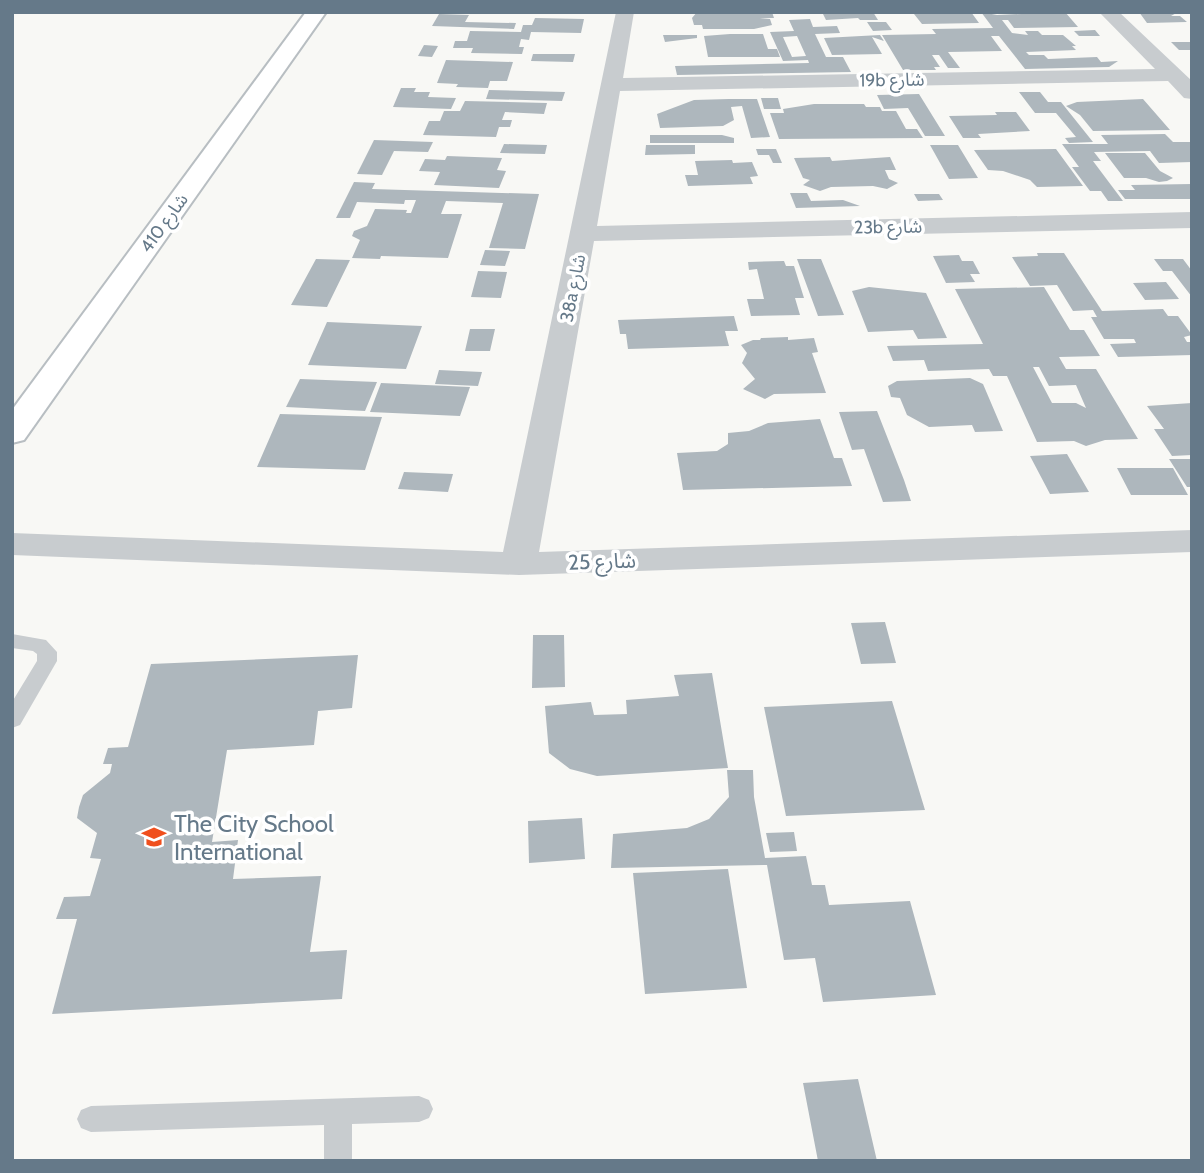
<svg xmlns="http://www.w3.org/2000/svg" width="1204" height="1173" font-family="Cabin,'Noto Sans Arabic',sans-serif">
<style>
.building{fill:#aeb7bd;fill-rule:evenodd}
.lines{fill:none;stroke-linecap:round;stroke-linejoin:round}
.secondary-casing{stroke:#b8bec2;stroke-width:4}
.lane{fill:#c8cccf;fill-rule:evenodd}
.street{fill:#c8cccf;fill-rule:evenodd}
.secondary{fill:#fff;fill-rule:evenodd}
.labels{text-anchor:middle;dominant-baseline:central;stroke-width:7;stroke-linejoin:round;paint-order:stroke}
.far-street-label{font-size:18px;fill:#657989;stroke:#fff}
.street-label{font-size:21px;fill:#657989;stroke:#fff}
.near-poi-label{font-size:24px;fill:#657989;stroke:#fff;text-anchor:start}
</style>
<rect width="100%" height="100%" fill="#f8f8f5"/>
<path class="building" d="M697,12H772L774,18H760L770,19L772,25L754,29H703L702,25H694L692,18Z
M822,12H873L878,20H860L858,18L826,20Z
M922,12H971L979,23L922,24L914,14Z
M981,12L997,15L1065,12L1078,27L1014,28L1008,20H1002L1012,33L1028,35L1025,31H1038L1042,35H1063L1076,46H1072L1076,50L1026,52L1029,55H1044L1048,59L1097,57L1101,62L1118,61L1109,67L1025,69L999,36H991L1002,51L948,52L960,68H948L939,55H932L940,67H934L936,70H903L882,35L936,34L932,29L993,28Z
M1139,12H1178L1171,16H1180L1187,22L1147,23Z
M439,14L469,15L465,22L516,23L514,29L432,26Z
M535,18L584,19L581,33L531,32L529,40L521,39L519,47H524L522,54L471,53L473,48H453L455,41H467L470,31L521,32L523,25H532Z
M810,19L813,27L837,26L840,33L815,34L826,57H843L851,72L677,75L675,66L809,63L808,60L783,61L770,32L794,31L789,20ZM797,36L806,56L792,57L783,37Z
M867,22H886L892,30L873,31Z
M1095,30L1100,36H1079L1074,31Z
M730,34H763L768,49H777L780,57H708L704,36Z
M663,35H697V38L665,42Z
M880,35L884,41L872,37L882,54L832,55L824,38Z
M1171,42H1192V50H1179Z
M424,45L438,46L432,57L418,56Z
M533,54H575L573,62L531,61Z
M446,60L513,62L507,81H490L488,88L456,87L458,84L437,83Z
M401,88H416L414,92H430L428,97L456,98L451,109L393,107Z
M489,90L565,92L562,101L486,99Z
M1019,92H1040L1048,102H1061L1093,142L1069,143L1065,138L1076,137L1056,113H1035Z
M919,94L945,136H925L908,108L884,109L877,95Z
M761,98H778L781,109H764Z
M729,99H757L770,137L751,138L742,106L731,107L734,120L723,126L660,128L657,114L694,100Z
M1143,99L1170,130L1093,131L1080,115L1066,106L1077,102Z
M465,101L547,103L544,114L505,112L502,120H512L510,127H499L496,137L423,135L429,121H440L444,111H460Z
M814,104H864L866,107H880L882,111H896L906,129H917L923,138L779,139L770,113H784L783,109Z
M995,112H1016L1030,131L978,134L981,138H963L949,116L997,115Z
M1165,134L1173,142H1192V162L1159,163L1150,151L1094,152L1101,161H1093L1123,201H1108L1101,191H1090L1072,167H1079L1062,144H1108L1101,135Z
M650,135H722L734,138V143H650Z
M374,140L433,142L428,152L394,151L382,175L357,174Z
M504,144L547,145L545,154L500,153Z
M646,145H695V154L645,155Z
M930,145H958L978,178L949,179Z
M756,149H776L782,163H773L769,155H758Z
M1056,149L1083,186L1037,187L1030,180L1003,171L988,170L974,150Z
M1105,153H1145L1160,171L1173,178L1167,181L1159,182L1146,178H1124Z
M447,156L502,158L497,170L506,171L499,188L434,185L440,172L419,171L425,159L445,160Z
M830,157L832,161L890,157L896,170H885L889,179L898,183L887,189L873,186L831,187L820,191L803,185L810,180L803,178L794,158Z
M732,160L733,163L752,162L758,176L750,177L753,184L688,186L685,175H698L695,161Z
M354,182L375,183L372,189L539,194L525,249L489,248L503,203L446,201L441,214H462L448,258L381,256L380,259L352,258L360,240L352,236L354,231L367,226L375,209L407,210L406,213H411L416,200H405L404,204L357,202L350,218H336Z
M1192,184V199H1125L1118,190H1135L1131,185Z
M790,193H807L811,201L843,200L860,206L796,208Z
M914,194H939L943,200L918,201Z
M485,250L510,251L505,266L480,265Z
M1037,253H1064L1102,311L1163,309L1168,316H1178L1192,335L1184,337L1187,342H1192V355L1118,357L1110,344L1136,343L1134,339H1104L1091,317H1097L1093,310L1073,311L1057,285L1030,286L1012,257L1038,256Z
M959,255L962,261H973L980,274H970L975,282L946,283L933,256Z
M316,259L350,260L327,307L291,305Z
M797,259H821L844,315L818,316Z
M1154,259H1183L1192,271V297L1172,271H1163Z
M784,261L786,266H794L804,298H795L800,315L751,316L747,299H764L757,269L749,270L748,262Z
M478,271L507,272L501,298L471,297Z
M1166,282L1179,299L1145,300L1133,283Z
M869,287L926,293L947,338L918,339L913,330L868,332L852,291Z
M1044,287L1070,330H1084L1100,356L1059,357L1066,369H1096L1138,439L1105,440L1086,446L1074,441L1037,442L1007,376H993L989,369L928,371L924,360L893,361L887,346L983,344L955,289ZM1033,367H1039L1049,386L1076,385L1086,408L1076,403H1052Z
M734,316L738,331H725L729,346L628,349L626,334H620L618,320Z
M327,322L422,326L406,369L308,365Z
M470,329H495L490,351H465Z
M788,337V340L814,338L818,352L812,353L826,393L774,394L765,399L743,389L755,379L742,363L747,353L741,345L753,340H760L761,338Z
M439,370L482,372L478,386L435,384Z
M970,378L983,384L1003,431L975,432L972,425L929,427L907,415L900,398L891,397L888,386L897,381Z
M300,379L377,382L365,411L286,407Z
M381,383L470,387L460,416L370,412Z
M1192,403V455L1172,456L1154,429H1164L1147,406Z
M877,411L904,480L911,501L883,502L864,449L852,450L839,412Z
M280,414L382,417L365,470L257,467Z
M820,419L834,458H842L852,486L683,490L677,453L717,451L728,444V433L749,431L768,423Z
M1067,454L1089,492L1050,494L1030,456Z
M1169,459H1192V487H1187Z
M1117,468H1173L1188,495H1131Z
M404,472L453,474L448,492L398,489Z
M885,622L896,663L861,664L851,623Z
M533,635H564L565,687L532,688Z
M358,655L352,708L318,711L314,745L227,750L212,842L238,840L233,879L321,876L310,952L347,950L342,999L52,1014L77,919H56L64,897L90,896L101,859L90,858L97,833L77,818L79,807L83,795L110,773L112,764H103L108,748L128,747L151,664Z
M712,673L728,768L597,776L570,769L549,753L545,706L591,702L594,715L627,714L626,700L679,696L674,675Z
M892,701L925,810L786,816L764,707Z
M727,770H753L754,797L765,858L806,856L812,885H825L829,905L910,901L936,995L823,1002L815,958L784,960L767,865L611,868L613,834L687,828L709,819L729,797Z
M582,818L585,859L529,863L528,821Z
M794,832L797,851L770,852L766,833Z
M728,869L747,988L645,994L633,873Z
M858,1079L877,1161H818L803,1083Z"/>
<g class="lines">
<g class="secondary-casing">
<path id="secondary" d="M306,12H326L24,440L12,443V410Z"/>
</g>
<path class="lane" d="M12,634L46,640L57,652V661L20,725L12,728V702L37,661V654L33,651L12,648Z
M419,1096L429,1100L433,1109L429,1118L419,1122L352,1124V1161H324V1125L91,1132L81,1128L77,1119L81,1110L91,1106Z"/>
<path class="street" d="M616,12H634L623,78L1155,69L1099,12H1119L1192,81V99L1184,98L1168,81L620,91L597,226L1192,212V228L594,241L539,552L1192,530V552L519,575L12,555V533L503,552Z"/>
<use href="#secondary" class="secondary"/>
</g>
<defs>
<g id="school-bare" transform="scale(1.89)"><path d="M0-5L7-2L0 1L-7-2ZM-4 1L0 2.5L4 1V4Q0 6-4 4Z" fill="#f04f1d" stroke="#fff" stroke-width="2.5" paint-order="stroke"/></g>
</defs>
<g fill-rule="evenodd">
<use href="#school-bare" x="154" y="837"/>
</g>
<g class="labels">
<g class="far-street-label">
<text transform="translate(892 80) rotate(-1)">19b شارع</text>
<text transform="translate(164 223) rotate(-54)">شارع 410</text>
<text transform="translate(888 227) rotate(-1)">23b شارع</text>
<text transform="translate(573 288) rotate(-79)">38a شارع</text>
</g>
<g class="street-label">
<text transform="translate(602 561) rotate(-2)">شارع 25</text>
</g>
<g class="near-poi-label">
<text x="174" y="823">The City School<tspan x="174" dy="28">International</tspan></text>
</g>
</g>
<rect width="1204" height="1173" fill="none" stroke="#657989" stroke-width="28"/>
</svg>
